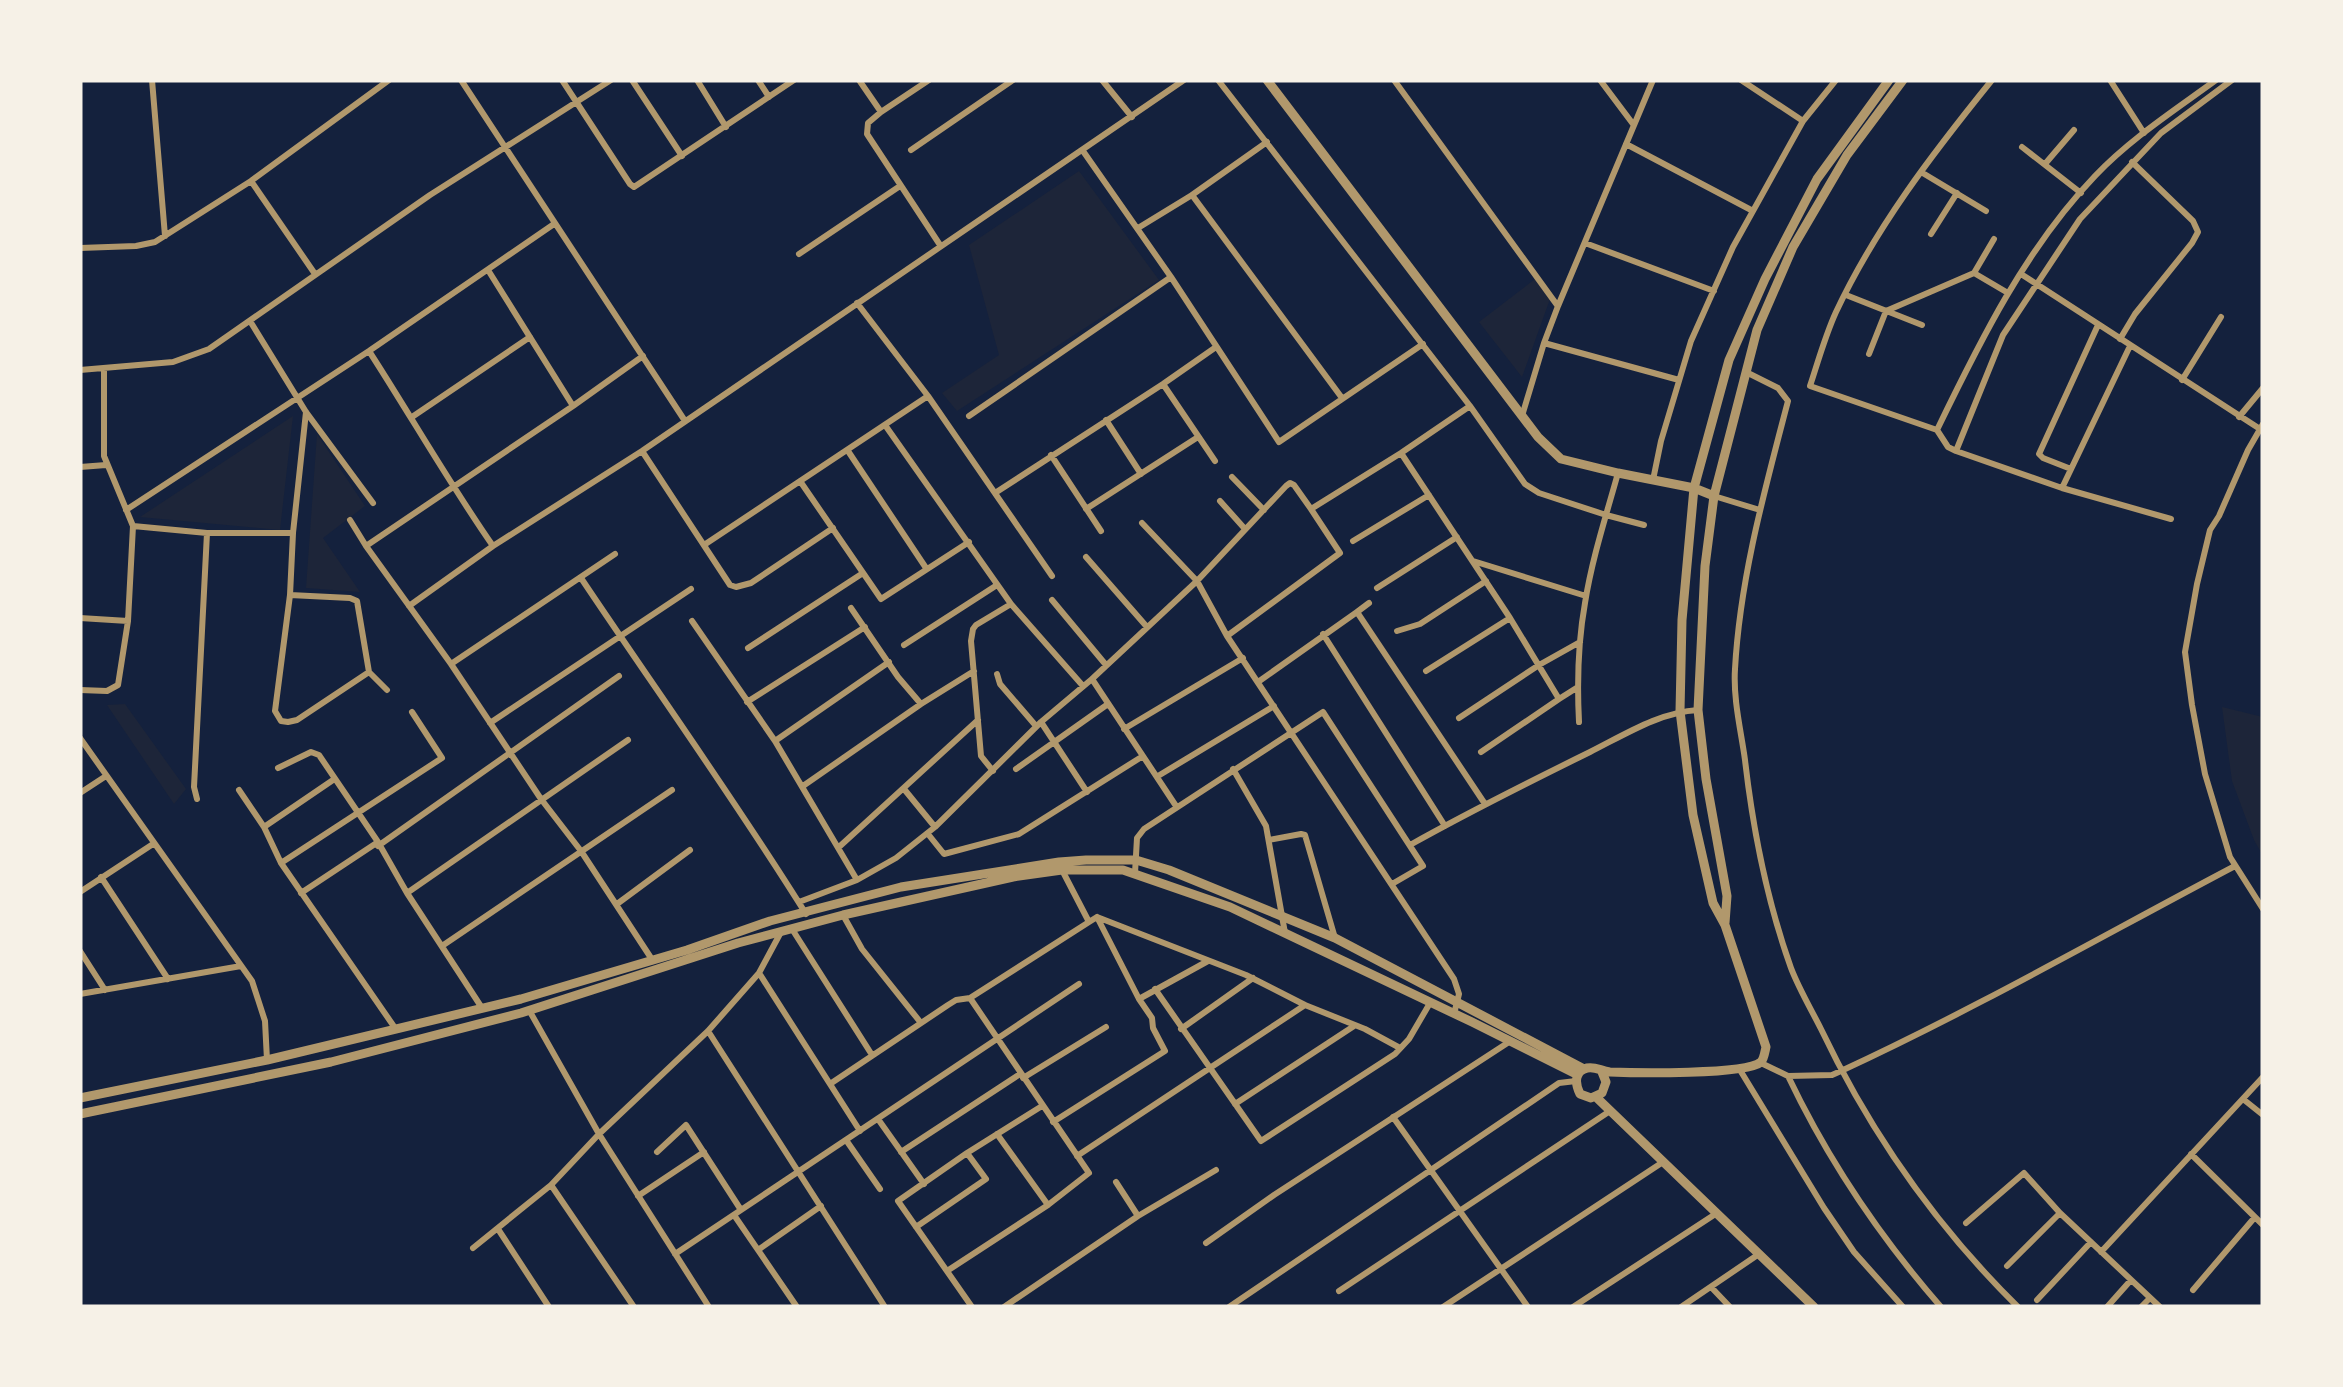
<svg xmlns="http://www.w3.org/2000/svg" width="2343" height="1387" font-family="Arial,sans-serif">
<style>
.green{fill:#1d2539}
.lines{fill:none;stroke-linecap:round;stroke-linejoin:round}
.minor{stroke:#b1986c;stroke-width:6}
.tertiary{stroke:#b1986c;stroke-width:9}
</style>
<rect width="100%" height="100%" fill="#14213d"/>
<path class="green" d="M1079,171L1159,280L957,411L942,393L999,355L969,245Z
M1535,279L1550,299L1522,377L1479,322Z
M293,416L280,530L140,517Z
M317,434L365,506L323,538L360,592L306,588Z
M125,704L186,789L174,804L107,705Z
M2222,707L2263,717V856L2254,840L2232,781Z"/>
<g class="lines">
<path class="minor" d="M152,80L165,236
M461,80L685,421
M562,80L630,184L634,187L794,80
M632,80L682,156
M697,80L726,127
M758,80L769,97
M859,80L881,112
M929,80L881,112L868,123L867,134L940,245
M1102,80L1132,117
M1218,80L1470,406L1525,484L1539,493L1606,515L1644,525
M1394,80L1557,305
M1600,80L1633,124
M1741,80L1803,121
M2110,80L2144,133
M1626,144L1753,211
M2022,147L2081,193
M911,150L1013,80
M1083,151L1171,277L1279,442L1423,344
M2045,164L2074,130
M1921,172L1986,211
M251,181L315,274
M1192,195L1342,398
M1138,228L1192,195L1267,142
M1931,234L1957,193
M1585,243L1714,291
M80,248L136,246L155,242L251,181L389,80
M799,254L900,186
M488,270L573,406
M1974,273L1994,239
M2021,274L2260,429
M1846,295L1922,325
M857,303L928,396L1052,576
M250,321L306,412L373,503
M2120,339L2135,314L2192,243L2198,232L2193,221L2132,162
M1544,343L1679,380
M369,351C411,416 449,483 493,546
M1869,354L1886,311L1974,273L2008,293
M80,370L173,362L209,349L430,195L611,80
M1746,372L1778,388L1788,401C1765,489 1740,578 1735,669C1733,699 1741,731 1745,760C1753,830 1767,901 1791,968C1799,989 1811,1009 1821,1029C1870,1132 1937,1227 2018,1307
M2182,380L2221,317
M1163,384L1215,461
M306,412L293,533L290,595L275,711L281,721L288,722L297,720L369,672
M969,416L1171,277
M1522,416L1544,343L1558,306L1653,80
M412,417L530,337
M2239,417L2263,388
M1106,420L1141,474
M2263,424L2248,450L2219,516L2210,530L2197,584L2185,652L2192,705L2205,774L2230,857L2263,909
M885,425L1011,604L1083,686
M1937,430L1810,386C1818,362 1825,336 1836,312C1876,227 1933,153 1992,80
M642,451L730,585L736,587L751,583L833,528
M848,451L926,568
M1956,451L2003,335L2080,219L2161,133L2232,80
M1401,453L1510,618L1559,699L1481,752
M1051,455L1101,531
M80,467L106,465
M2071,469L2043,458L2039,454L2098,325
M1232,477L1264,510
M1653,480L1661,441L1691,341L1733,247L1803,121L1836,80
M800,481L881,599L969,542
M2062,488L2130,346
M995,493L1163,384L1216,347
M1714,496L1760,510
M1220,501L1245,529
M1086,509L1198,437
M126,510L369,351L554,224
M2171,519L2062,488L1956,451L1948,447L1937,430C1980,341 2026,248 2095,176C2130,139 2175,110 2216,80
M350,520L366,546L451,664L541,799L581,851L653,961
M1142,523L1197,581L1227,636L1454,979L1459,994L1454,1014
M133,526L207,533H293
M1353,541L1429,495
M704,545L928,396
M366,546L573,406L643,356
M1086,557L1147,627
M1473,561L1586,596
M581,578C656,690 735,800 806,914
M1377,588L1457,537
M290,595L350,598L357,601L369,672L387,690
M1052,600L1106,665
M409,606L493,546L642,451L1184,80
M851,608L898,677L921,704
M1357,612L1369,603
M80,618L128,621
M692,621L775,741
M1397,631L1420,624L1486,581
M1323,634L1445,826
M1227,636L1340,553L1311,509
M904,645L997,585
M748,648L863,573
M451,664L615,554
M1426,671L1510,618
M997,674L1000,684L1036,726
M1092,679L1176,806
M1258,682L1357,612L1485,804
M80,690L107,691L118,685L128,621L133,526L104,456V369
M1559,699L1578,687
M747,702L865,627
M1459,718L1539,665L1580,642
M1041,722L1087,792
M1579,722C1577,683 1578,642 1585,603C1592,559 1606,516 1618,473
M490,723L691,589
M1124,729L1243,658
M80,738L252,981L265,1021L267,1060
M278,768L311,752L319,755L378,842L407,893L482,1008
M1016,769L1108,704
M1233,769L1266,826L1285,933
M993,771L981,756L971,641L973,629L976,625L1011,604
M1158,776L1274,706
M803,786L921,704L974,671
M904,789L935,827
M239,790L264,827L281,863L395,1028
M80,793L106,776
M197,799L194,787L207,533
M264,827L333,780
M928,834L944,854L1019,834L1143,756
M1269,840L1301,834L1305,835L1335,938
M1410,845C1469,812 1529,782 1590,752C1624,735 1660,712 1698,710
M378,846L619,676
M839,847L978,720
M281,863L442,758L412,712
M1135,873L1137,838L1144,829L1323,712L1423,866L1392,884
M101,877L168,979
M857,880L896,858L935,827L1041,722L1092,679L1197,581L1286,486L1290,483L1294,485L1311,509L1401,453L1470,406
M80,892L153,844
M301,893L378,842
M407,893L628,740
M799,902L857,880L775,741L889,662
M617,904L690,850
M843,915L862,949L921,1023
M1097,917L1246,975L1305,1005L1365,1029L1400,1048
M792,929L872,1055
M442,946L672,790
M80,951L105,990
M759,973L860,1131
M1155,989L1261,1141L1395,1054L1409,1039L1430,1003
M80,994L241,966
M1139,999L1208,961
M529,1010L599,1134L709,1307
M1181,1029L1253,978
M708,1031L885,1307
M1761,1063L1788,1076L1832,1075L1841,1071C1975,1009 2104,935 2235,866
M1740,1070L1824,1208L1854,1252L1903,1307
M1788,1076C1828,1160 1880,1237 1941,1307
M1023,1078L1106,1027
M830,1084L948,1005L956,1000L970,998L1089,922
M2243,1099L2263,1115
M1235,1104L1354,1026
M1393,1117L1528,1307
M878,1119L924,1184
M1053,1122L1165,1051L1153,1028L1152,1018L1139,999L1097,917L1089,922L1062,870
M997,1134L1048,1205
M846,1140L880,1189
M657,1152L686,1125L741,1210
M901,1152L1020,1074
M2191,1154L2263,1225
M1077,1156L1305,1005
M1116,1182L1138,1216
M551,1185L634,1307
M638,1196L704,1152
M734,1215L797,1307
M1966,1223L2024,1173L2060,1213L2160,1307
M916,1227L986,1179L967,1153
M498,1229L549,1307
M1206,1243L1274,1195L1509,1042
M473,1248L551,1185L599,1134L708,1031L759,973L781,932
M758,1250L821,1206
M2101,1252L2263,1077
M675,1254L1079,984
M2007,1266L2060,1213
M947,1271L1048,1205L1089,1173L970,998
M1711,1287L1730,1307
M2193,1290L2255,1217
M1339,1291L1610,1111
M2037,1300L2091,1242
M972,1307L898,1201L967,1153L1042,1106
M1004,1307L1138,1216L1216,1170
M1229,1307L1559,1083L1576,1081
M1443,1307L1663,1162
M1573,1307L1717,1213
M1681,1307L1759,1254
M2107,1307L2131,1280
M2141,1307L2150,1298"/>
<path class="tertiary" d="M1267,80L1538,437L1561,459L1618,473L1694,488L1714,496
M1725,923L1727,896L1706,779L1698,710L1705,566L1714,496L1757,330L1793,247L1847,155L1903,80
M1602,1072L1606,1082L1602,1093L1591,1098L1580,1094C1575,1084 1574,1071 1587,1068C1595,1066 1601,1071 1610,1072C1634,1073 1746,1075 1761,1062C1764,1059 1765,1051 1766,1047L1725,925L1713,903L1693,815L1680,711L1682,620L1694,488L1729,360L1765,279L1817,179L1889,80
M1596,1097L1814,1307
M80,1098L267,1060L521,999L687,950L770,921L901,887L1059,862L1086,860H1136L1169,870L1335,938L1584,1069
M80,1114L331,1062L521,1013L738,943L843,915L1013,877L1062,870H1123L1230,907L1472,1022L1578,1075"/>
</g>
<rect width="2343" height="1387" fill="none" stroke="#f6f1e7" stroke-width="165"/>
</svg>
